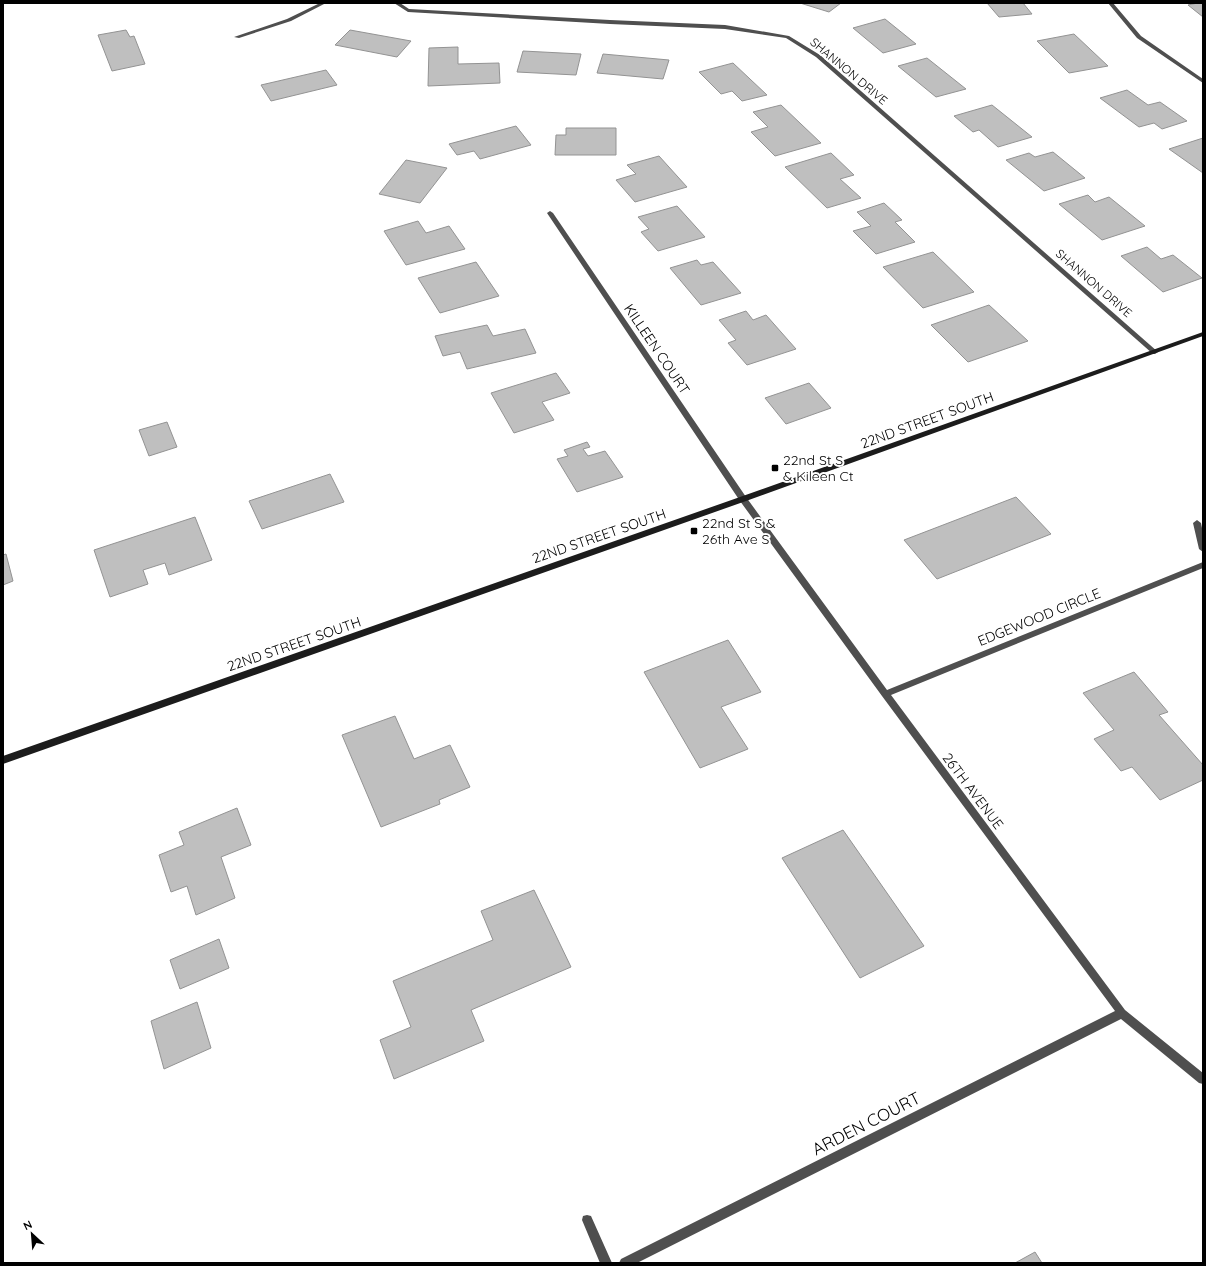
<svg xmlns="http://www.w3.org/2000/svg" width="1206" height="1266" font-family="Quicksand,sans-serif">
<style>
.building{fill:#bfbfbf;stroke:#939393}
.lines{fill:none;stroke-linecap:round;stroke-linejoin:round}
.street{fill:#4f4f4f;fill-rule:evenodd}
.secondary{fill:#1c1c1c;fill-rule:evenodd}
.poi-dot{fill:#000;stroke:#fff;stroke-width:1.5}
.labels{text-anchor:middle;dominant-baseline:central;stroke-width:4;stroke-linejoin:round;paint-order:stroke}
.far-street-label{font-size:12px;fill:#000;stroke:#fff}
.street-label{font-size:14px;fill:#000;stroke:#fff}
.poi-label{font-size:14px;fill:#000;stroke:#fff;text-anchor:start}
.near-street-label{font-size:17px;fill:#000;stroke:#fff}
</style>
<rect width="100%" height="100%" fill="#fff"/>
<path class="building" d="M800,3H841L829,12Z
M987,3H1023L1032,14L999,17Z
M1198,3H1203V17L1188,5Z
M885,19L916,44L883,53L853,28Z
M126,30L130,37L134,36L145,64L112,71L98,35Z
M350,30L411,41L397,57L335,45Z
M1074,34L1108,66L1069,73L1037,41Z
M458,47V64L499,63L500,83L428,86L429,48Z
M523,51L581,54L576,75L517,72Z
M603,54L669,60L663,79L597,73Z
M927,58L966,89L936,97L898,66Z
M733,63L767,95L742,101L732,91L721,94L699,72Z
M326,70L337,85L271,101L261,85Z
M1127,90L1148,105L1160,102L1187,121L1162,129L1154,123L1139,127L1100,98Z
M781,105L821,143L775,156L751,132L768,127L753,112Z
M992,105L1032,137L998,147L979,130L973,132L954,116Z
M516,126L531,145L480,159L474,151L457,155L449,144Z
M566,128H616V155H555L556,135H566Z
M1203,138V173L1169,149Z
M1053,152L1085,178L1044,191L1006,160L1029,153L1035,157Z
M831,153L854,175L840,179L861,198L827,208L785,167Z
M659,156L687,187L635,202L616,180L636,174L627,165Z
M406,160L447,168L420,203L379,194Z
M1088,195L1095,202L1109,197L1145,226L1102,240L1059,204Z
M884,203L902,220L895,222L915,242L876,254L853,231L871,226L857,212Z
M677,206L705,237L658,251L641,232L649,229L638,217Z
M418,221L426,233L449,226L465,249L406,265L384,231Z
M1147,247L1161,259L1173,255L1202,278L1163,292L1121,256Z
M933,252L974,292L923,308L883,267Z
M697,260L701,265L713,262L741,293L701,305L670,268Z
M476,262L499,296L440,313L418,278Z
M989,305L1028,341L968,362L931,325Z
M746,311L753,320L766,315L796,349L747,365L728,343L736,340L719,320Z
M487,325L493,336L525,329L536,353L467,369L460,352L443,356L435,336Z
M556,373L570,393L542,402L554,420L514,433L491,393Z
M809,383L831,408L786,424L765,398Z
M167,422L177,447L149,456L139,430Z
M587,442L590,447L583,449L588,456L605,451L623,477L577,492L557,459L568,456L564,450Z
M330,474L344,502L262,529L249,501Z
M1016,497L1051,534L937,579L904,540Z
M195,517L212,560L169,575L165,563L143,570L148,584L110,597L94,550Z
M6,554L13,581L3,585V555Z
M728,640L761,692L721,707L748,749L700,768L644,672Z
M1134,672L1168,712L1159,715L1203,765V780L1160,800L1132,767L1121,771L1094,739L1114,730L1083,693Z
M395,716L414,759L450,745L470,787L439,800L440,804L381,827L342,735Z
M237,808L251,845L221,857L235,898L196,915L187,886L171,892L159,855L184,845L179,832Z
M843,830L924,946L860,978L782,858Z
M534,890L571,967L471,1010L484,1041L394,1079L380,1040L411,1027L393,981L493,940L481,911Z
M219,939L229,968L180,989L170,960Z
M197,1002L211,1048L164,1069L151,1021Z
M1035,1252L1042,1263H1015Z"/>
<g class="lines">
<path class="street" d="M320,3H326L291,21L239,38L234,37L287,19Z
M394,3H400L409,9L610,20L725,25L789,36L820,55L1158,352L1155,354H1153L816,57L786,38L725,29L610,24L408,12Z
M1108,3H1113L1141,36L1203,79V83L1137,38Z
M550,211L553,213L746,497L887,690L1203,562V568L891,695L1125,1010L1203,1073V1084L1199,1083L1121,1019L637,1263H619L621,1259L1115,1011L882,696L740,501L547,213Z
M1197,520L1201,523L1203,533V552L1199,549L1193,523Z
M587,1215L591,1216L612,1263H600L582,1220L583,1216Z"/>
<path class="secondary" d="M1203,332V336L746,501L3,764V756L740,497Z"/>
</g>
<g class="poi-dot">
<rect x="771" y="464" width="8" height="8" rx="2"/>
<rect x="690" y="527" width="8" height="8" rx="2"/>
</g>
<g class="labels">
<g class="far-street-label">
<text transform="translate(849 71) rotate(40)">SHANNON DRIVE</text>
<text transform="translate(1094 283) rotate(41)">SHANNON DRIVE</text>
</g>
<g class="street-label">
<text transform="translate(657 349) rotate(56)">KILLEEN COURT</text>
<text transform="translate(927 420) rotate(-20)">22ND STREET SOUTH</text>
<text transform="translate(599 536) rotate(-19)">22ND STREET SOUTH</text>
<text transform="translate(1039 617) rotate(-22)">EDGEWOOD CIRCLE</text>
<text transform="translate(294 644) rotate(-19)">22ND STREET SOUTH</text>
<text transform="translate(973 791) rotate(53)">26TH AVENUE</text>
</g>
<g class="poi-label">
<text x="783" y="460">22nd St S<tspan x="783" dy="16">&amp; Kileen Ct</tspan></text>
<text x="702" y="523">22nd St S &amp;<tspan x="702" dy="16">26th Ave S</tspan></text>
</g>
<g class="near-street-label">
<text transform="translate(866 1123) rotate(-27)">ARDEN COURT</text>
</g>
</g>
<rect width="1206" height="1266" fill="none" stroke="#000000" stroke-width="8"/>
<g transform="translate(32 1234) rotate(334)" stroke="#ffffff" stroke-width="3" paint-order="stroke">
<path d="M0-3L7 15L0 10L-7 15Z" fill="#000000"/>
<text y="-6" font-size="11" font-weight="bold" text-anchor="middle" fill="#000000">N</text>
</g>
</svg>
